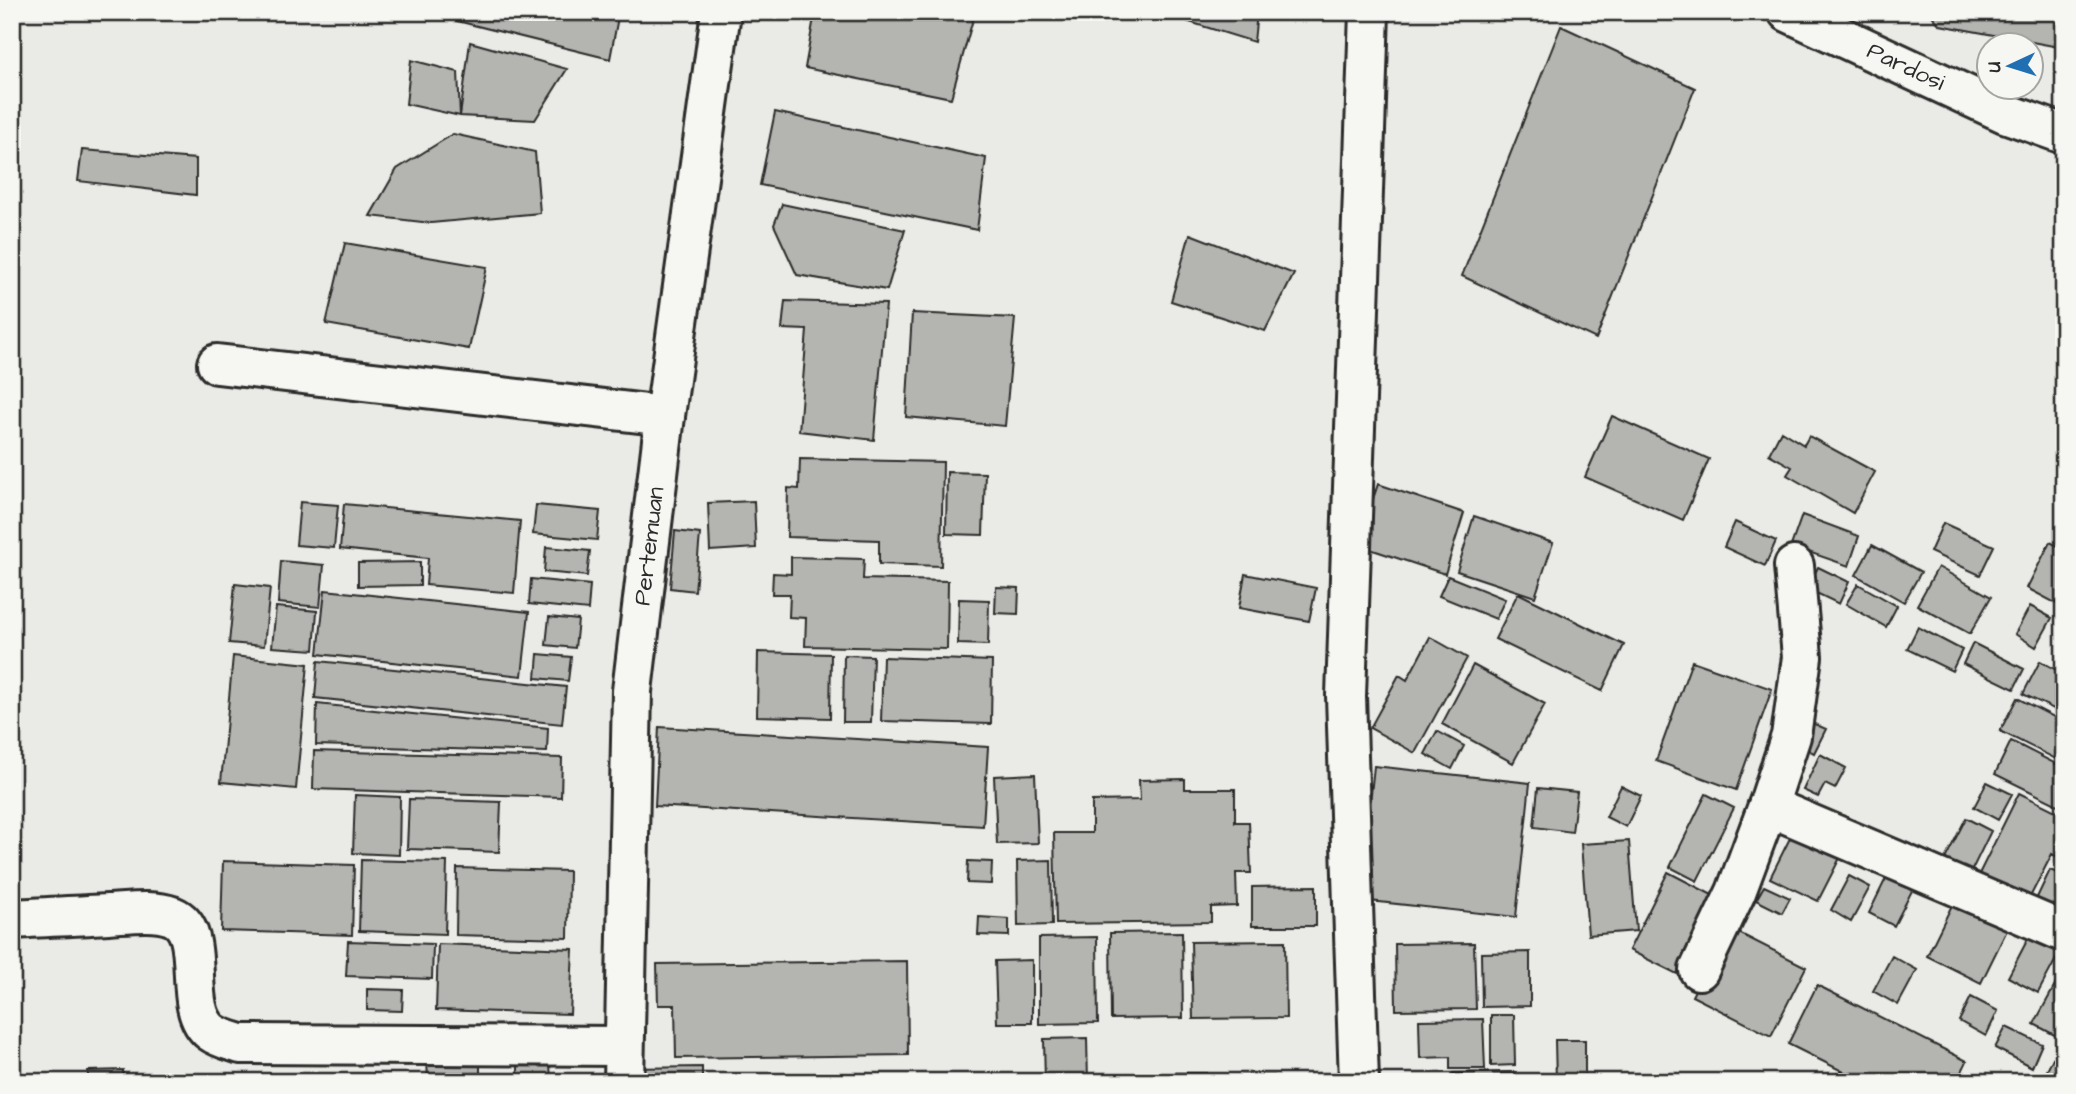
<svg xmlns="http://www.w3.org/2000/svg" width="2076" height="1094" font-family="'Architects Daughter',sans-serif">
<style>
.building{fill:#b4b4b1;stroke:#2b2b2b;stroke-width:2}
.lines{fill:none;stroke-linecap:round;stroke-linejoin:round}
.street-casing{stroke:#2b2b2b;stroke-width:44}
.street{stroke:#f6f6f2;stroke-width:38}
.labels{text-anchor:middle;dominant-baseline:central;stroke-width:5;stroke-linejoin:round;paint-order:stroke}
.street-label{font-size:24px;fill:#2b2b2b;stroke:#f6f6f2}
</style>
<rect width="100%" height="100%" fill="#eaeae6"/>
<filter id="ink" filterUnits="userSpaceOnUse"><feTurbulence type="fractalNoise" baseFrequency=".0143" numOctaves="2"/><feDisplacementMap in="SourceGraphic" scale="14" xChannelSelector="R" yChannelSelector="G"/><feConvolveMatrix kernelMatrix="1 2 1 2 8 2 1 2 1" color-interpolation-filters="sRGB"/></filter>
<g filter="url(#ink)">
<path class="building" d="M421,12H619L610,59Z
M815,12H975L951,98L805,68Z
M1157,12H1257L1254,42Z
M1929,12H2064V48L1940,25Z
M1561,26L1695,88L1596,339L1462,276Z
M470,42L567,69L535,120L460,116Z
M411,60L458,72L460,116L406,104Z
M775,112L986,158L977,230L760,185Z
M453,134L535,152L540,213L431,223L370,216L397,169Z
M82,150L196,159V195L78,181Z
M782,204L905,230L887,290L797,275L774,225Z
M1190,234L1294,274L1265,331L1171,301Z
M345,243L487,267L469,349L326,324Z
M785,301L886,304L874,440L799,431L807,330L782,329Z
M912,313L1015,318L1005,426L906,417Z
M1612,416L1709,459L1683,520L1585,477Z
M1781,431L1804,445L1809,436L1875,472L1853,513L1787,475L1792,467L1769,454Z
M800,459L943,462L941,566L879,564V540L787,537L788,488L799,489Z
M947,472L985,473L983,535L946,534Z
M1378,484L1464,513L1445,574L1358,545Z
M754,501L756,548L710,551L708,503Z
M300,502L338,505L334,548L296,545Z
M344,504L520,521L514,593L426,585L428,558L340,549Z
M536,505L600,511L597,540L533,534Z
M1802,515L1859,536L1849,566L1791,546Z
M1474,516L1553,543L1535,597L1457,571Z
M1735,522L1776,541L1765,566L1724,547Z
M1943,523L1994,546L1980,575L1930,552Z
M675,531L700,534L695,591L670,588Z
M2050,542L2064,549V591L2057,604L2027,588Z
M1872,545L1921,572L1904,602L1856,575Z
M546,547L590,551L587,576L544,572Z
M791,557L864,559L863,579L948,581L947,649L805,646L806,618L789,617L790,594H772L773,573L791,574Z
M281,561L324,565L320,607L278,603Z
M420,562V585L358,586V563Z
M1818,567L1849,582L1839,604L1808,589Z
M1938,567L1991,597L1970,634L1917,605Z
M1245,574L1316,588L1309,621L1239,608Z
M1448,576L1505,599L1496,619L1439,596Z
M531,579L590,585L588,610L529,604Z
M235,584L270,588L264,646L229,643Z
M1858,584L1897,606L1886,627L1846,604Z
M996,587L1019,588L1018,614L995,613Z
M325,590L529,612L522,676L318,654Z
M1518,593L1624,645L1602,691L1495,639Z
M959,599L989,600L988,645L958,644Z
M2030,606L2052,618L2036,647L2015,634Z
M276,607L317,611L314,650L272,647Z
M549,617L578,620L575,648L546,645Z
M1918,627L1962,650L1952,671L1907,649Z
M1430,637L1467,658L1415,753L1370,728L1399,675L1407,680Z
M1973,643L2024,669L2014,689L1963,664Z
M758,652L831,654L830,718L757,716Z
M538,654L571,657L568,681L536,678Z
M844,655L873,656L871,722H843Z
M233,656L308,664L296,789L221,782Z
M883,657L992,661L991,724L881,721Z
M318,661L566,687L562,724L315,698Z
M1692,661L1772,689L1736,790L1656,761Z
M2040,661L2064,674V714L2023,694Z
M1473,665L1545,704L1513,763L1442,724Z
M2017,698L2064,722V763L2000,731Z
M317,704L548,728L547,752L316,745Z
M1810,722L1826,729L1814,753L1800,745Z
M659,727L988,747L983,826L655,806Z
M1437,731L1464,746L1452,769L1425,754Z
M2011,741L2064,768V808L1995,774Z
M314,751L562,758L561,797L313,789Z
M1820,754L1846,768L1835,789L1825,784L1818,797L1803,790Z
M1374,766L1530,783L1516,917L1370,901L1373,870L1363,869Z
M1035,774L1038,843L997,844L994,776Z
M1185,779V789H1235V822H1249L1251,873H1236L1237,906L1211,907V922L1056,924L1054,833H1092V801L1140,800L1139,780Z
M1987,782L2012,794L1998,820L1974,807Z
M1621,786L1641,796L1626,827L1606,817Z
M1538,788L1577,792L1572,832L1534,827Z
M2019,793L2064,815V854L2061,859L2052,854L2027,903L1977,878Z
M1706,794L1734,808L1697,881L1670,867Z
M355,795L400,797L399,855L353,853Z
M409,799L501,802L499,852L407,849Z
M1966,818L1991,831L1971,872L1945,859Z
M1795,828L1843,852L1818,901L1770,878Z
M1629,841L1636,931L1588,935L1581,844Z
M361,860L447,862L445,934L359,931Z
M1051,860L1052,925L1018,926L1017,861Z
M223,861L354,865L352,935L221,931Z
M968,861L992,862L991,884L967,883Z
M1892,866L1918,879L1894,926L1869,913Z
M457,868L569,871L568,938L456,935Z
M2050,870L2064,876V891L2051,917L2032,908Z
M1668,872L1716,897L1677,974L1629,950Z
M1849,876L1870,887L1851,922L1831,910Z
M1316,886V926H1252V887Z
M1764,886L1790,898L1782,913L1756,900Z
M1954,901L2008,928L1981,983L1927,956Z
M979,917L1009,919V936L978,935Z
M1727,927L1806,967L1771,1036L1692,996Z
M1182,932L1183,1018L1111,1019L1110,933Z
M2031,933L2061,950L2038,993L2008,977Z
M1097,937L1098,1023L1039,1024V938Z
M348,941L433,944L432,979L346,976Z
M1285,941L1286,1018L1193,1019L1191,942Z
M1474,943L1476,1009L1396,1010L1395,944Z
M438,944L573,949L570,1014L436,1010Z
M1530,952V1006L1482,1007L1481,953Z
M1892,956L1917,970L1898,1005L1873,991Z
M1032,960V1023H997L995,961Z
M907,961L908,1055L676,1058L675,1005H658L657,964Z
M2064,969V1040L2034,1024Z
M1817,985L1967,1061L1957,1082H1864L1788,1044Z
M367,989L403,990L402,1011L367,1010Z
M1971,997L1998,1011L1986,1036L1959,1021Z
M1491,1015H1514L1515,1065L1491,1066Z
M1483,1019L1485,1069H1450V1057L1420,1058L1419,1020Z
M2006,1027L2042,1044L2032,1067L1995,1048Z
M1087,1038L1088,1082H1045L1044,1039Z
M1555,1040H1585V1082H1556Z
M480,1056V1082H428L427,1058Z
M2053,1058L2064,1064V1082L2042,1081Z
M550,1063L551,1082H518V1065Z
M702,1067V1082H628V1068Z
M123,1070V1082H88V1071Z
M1516,1072V1082H1453V1073Z
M1173,1073H1206V1082H1173Z
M1237,1076H1274V1082H1237Z
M764,1077V1082H733V1078Z"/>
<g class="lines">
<g class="street-casing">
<g id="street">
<path id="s1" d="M1788,12L2005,113L2064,134"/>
<path d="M217,364L665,416"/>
<path d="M1768,806L2064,932"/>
<path d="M12,919C44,917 76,916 108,914C128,913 153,909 172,916C210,931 179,1007 211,1032C219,1038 231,1041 241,1044L624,1046"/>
<path d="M1699,970L1736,892L1768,806L1791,736L1802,657L1794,566"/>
<path id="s2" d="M624,1082L632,691L665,416L721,12"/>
<path d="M1359,1082L1346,696L1369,12"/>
</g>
</g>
<use href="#street" class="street"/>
</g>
</g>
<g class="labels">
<g class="street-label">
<text stroke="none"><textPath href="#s1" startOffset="130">Pardosi</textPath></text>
<text stroke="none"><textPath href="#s2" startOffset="537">Pertemuan</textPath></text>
</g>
</g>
<rect width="2076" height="1094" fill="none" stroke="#f6f6f2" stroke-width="42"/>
<rect x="21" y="21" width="2034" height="1052" fill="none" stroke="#2b2b2b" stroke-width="2.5" filter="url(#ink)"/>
<g transform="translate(2010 66) rotate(266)"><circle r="33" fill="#f6f6f2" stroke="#a5a5a2" stroke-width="2"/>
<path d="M0-5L12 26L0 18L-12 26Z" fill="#1f6fb2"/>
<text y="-10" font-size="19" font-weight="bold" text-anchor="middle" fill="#2b2b2b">U</text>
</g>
</svg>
